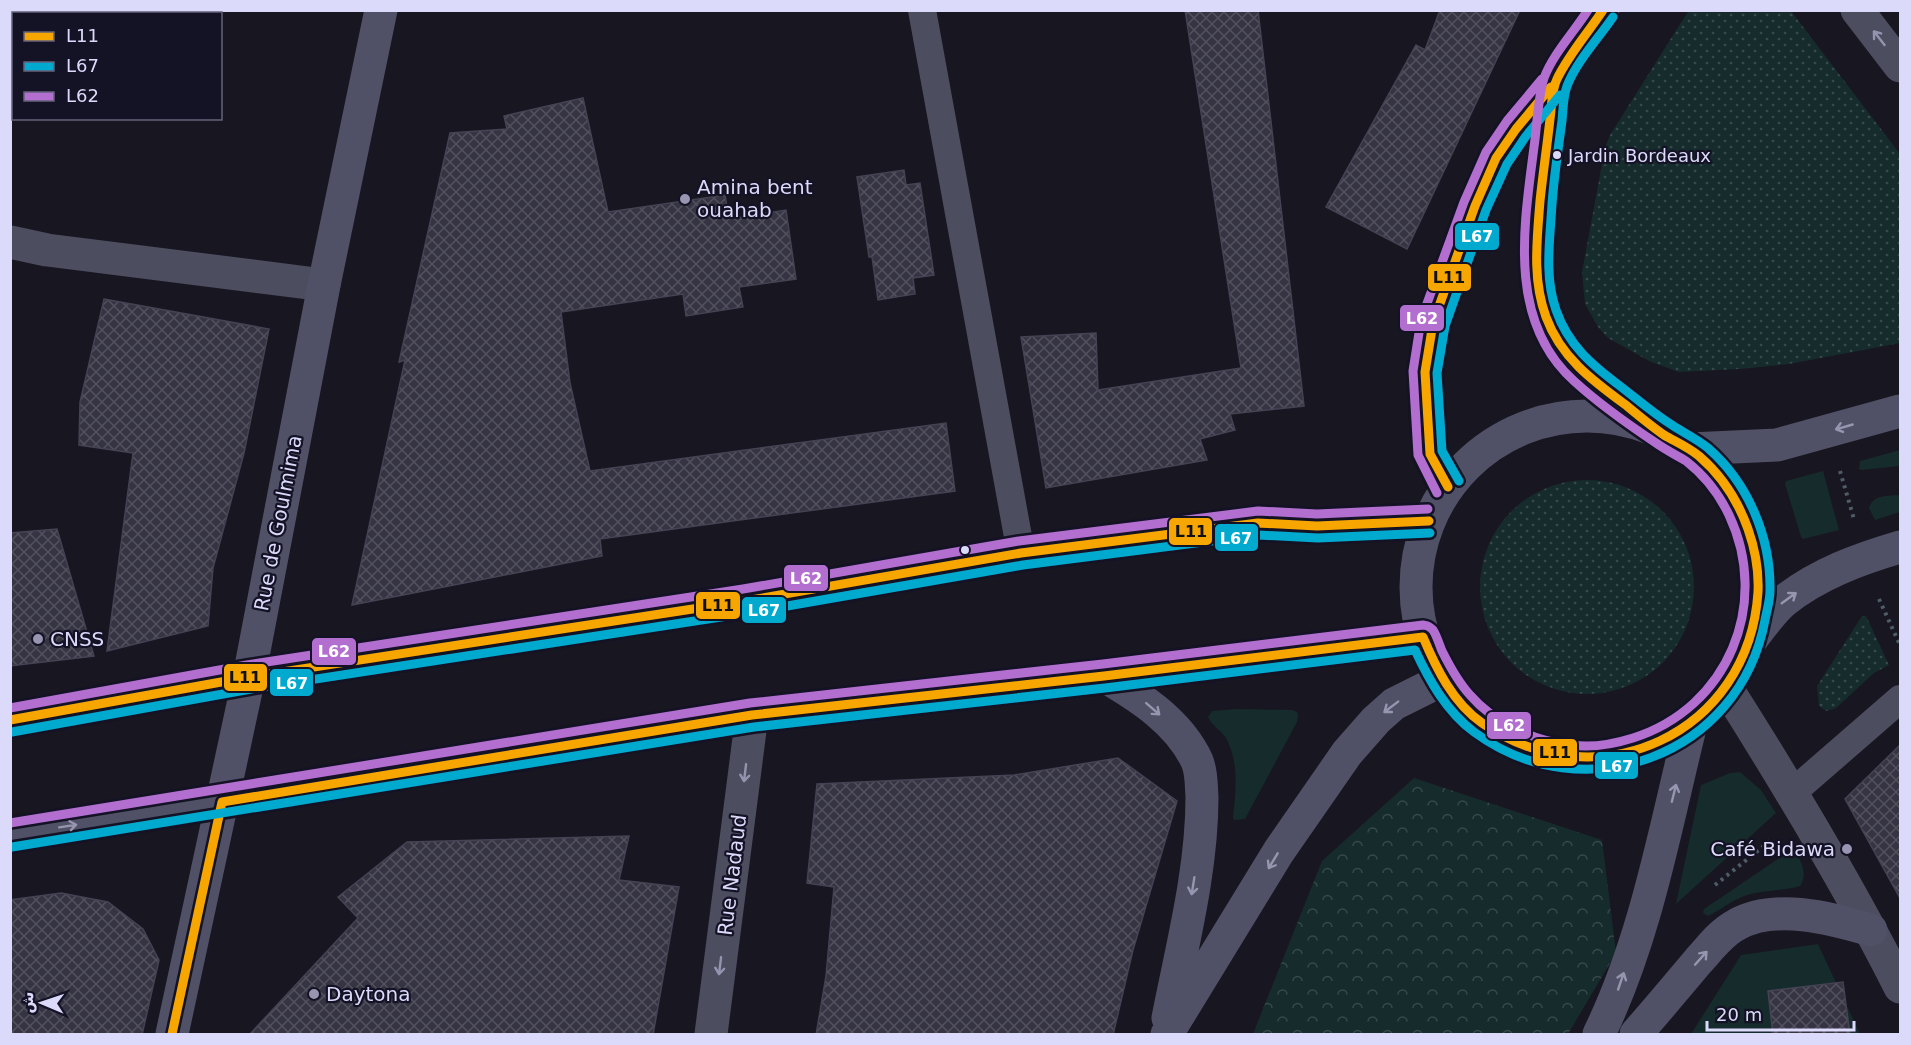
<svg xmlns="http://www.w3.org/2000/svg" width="1911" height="1045" font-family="'DejaVu Sans','Noto Naskh Arabic',sans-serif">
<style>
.grass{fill:#162b2b}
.park{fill:url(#park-crowns)}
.garden{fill:url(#garden-dots)}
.building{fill:url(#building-cross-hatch);stroke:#454254;stroke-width:1.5}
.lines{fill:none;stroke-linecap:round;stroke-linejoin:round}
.path{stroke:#4e5c67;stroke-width:4;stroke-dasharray:3 4.5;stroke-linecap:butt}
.lane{stroke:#4d4d60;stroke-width:28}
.street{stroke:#4d4d60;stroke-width:33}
.secondary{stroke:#505166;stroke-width:33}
.bus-1-casing{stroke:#141225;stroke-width:14}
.bus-2-casing{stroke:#141225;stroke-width:14}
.bus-3-casing{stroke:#141225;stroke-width:14}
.bus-1{stroke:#f7a600;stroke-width:9}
.bus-2{stroke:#00a9ce;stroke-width:9}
.bus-3{stroke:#b36fd0;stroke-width:9}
.oneway{stroke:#9494ae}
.oneway2{stroke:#9696b0}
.bus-dot{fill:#dcdafb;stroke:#141225;stroke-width:2}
.poi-dot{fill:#9795af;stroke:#141225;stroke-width:2}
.labels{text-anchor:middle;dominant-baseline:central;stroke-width:4.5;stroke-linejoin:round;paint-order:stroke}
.bus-label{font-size:18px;fill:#dcdafb;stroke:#141225;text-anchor:start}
.poi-label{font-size:20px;fill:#dcdafb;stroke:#141225;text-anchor:start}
.street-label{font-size:20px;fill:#dcdafb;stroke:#141225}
.line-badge{stroke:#141225;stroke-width:2}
.badge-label{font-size:16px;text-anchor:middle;font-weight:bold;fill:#fff}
.pale-badge-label{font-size:16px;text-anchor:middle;font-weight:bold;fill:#111}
</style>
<defs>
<pattern id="park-crowns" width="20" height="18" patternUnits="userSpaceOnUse" patternTransform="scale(1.5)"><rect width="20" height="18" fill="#162b2b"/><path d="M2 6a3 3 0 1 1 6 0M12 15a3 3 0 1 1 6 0" fill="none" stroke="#37494b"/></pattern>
<pattern id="garden-dots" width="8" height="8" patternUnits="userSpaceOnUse" patternTransform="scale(1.5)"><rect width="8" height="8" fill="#162b2b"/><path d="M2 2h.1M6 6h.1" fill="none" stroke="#37494b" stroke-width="1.8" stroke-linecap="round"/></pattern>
<pattern id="building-cross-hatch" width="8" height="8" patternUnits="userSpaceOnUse" patternTransform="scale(1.5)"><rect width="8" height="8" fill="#363442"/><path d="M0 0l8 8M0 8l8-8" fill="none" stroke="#52515e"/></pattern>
</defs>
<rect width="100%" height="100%" fill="#181621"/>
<path class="grass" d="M1900,450V466L1861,470L1859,469L1860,461Z
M1823,471L1839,530L1803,539L1801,537L1785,484L1786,481Z
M1900,495V512L1875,520L1869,508C1873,494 1888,496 1900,495Z
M1236,709L1293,710L1298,713L1297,722L1245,819L1234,820L1233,817C1236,791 1239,762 1226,738C1221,730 1212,726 1208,717L1212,711Z
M1740,772L1761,790L1776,813L1676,904L1701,785L1730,773Z
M1794,848C1800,861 1809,872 1800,886C1783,891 1764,890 1747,895C1731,900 1720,911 1708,916L1703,913L1704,909Z
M1818,944L1860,1034H1691L1741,955Z"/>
<path class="park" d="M1414,778L1602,840L1616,953L1568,1034H1253L1322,861Z"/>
<path class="garden" d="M1689,10L1791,11L1900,154V343L1789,364L1740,369L1679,372L1651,362L1608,338L1598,327L1585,304L1582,272L1605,148L1610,135Z
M1480 587a107 107 0 1 1 214 0a107 107 0 1 1-214 0Z
M1862,616H1866L1889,665L1874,673L1836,708L1826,711L1819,706L1817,686Z"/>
<path class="building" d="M1185,10H1258L1304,406L1230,414L1235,430L1200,439L1207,460L1046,488L1021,337L1096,333L1098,390L1241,368Z
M1440,10H1520L1407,249L1326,207L1416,45L1425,50Z
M583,98L608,212L725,195L729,219L786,210L796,279L739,287L743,307L686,316L683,294L561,312L570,383L590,471L946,423L955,491L600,539L602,556L352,605L405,360L399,362L450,133L507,129L504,116Z
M904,170L906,185L920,183L934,275L913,278L915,294L878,300L872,257H869L857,177Z
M104,299L269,329L244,453L213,568L208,626L107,651L133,453L79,445L80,402Z
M57,529L94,656L10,666V533Z
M1900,745V898L1845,799Z
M1118,758L1177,801L1133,950L1113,1035H816L826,976L834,887L807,883L817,784L1014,775Z
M629,836L619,880L679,887L653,1035H249L358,918L338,897L407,842Z
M61,893L108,902L143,929L159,960L142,1035H10V900Z
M1843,982L1850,1035H1773L1768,991Z"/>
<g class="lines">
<path class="path" d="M1840,471L1854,519
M1879,599L1900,645
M1715,885L1770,841"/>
<path class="lane" d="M922,10L1021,553
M1793,792L1900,699"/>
<path class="street" d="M1857,10L1900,66
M10,242L47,250L324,285
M1726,687C1788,785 1848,884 1900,987
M711,1034L752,715"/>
<path class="secondary" d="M1555,82L1541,192L1537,276L1541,305L1553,335L1573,364L1647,421
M1416 587a171 171 0 1 1 342 0a171 171 0 1 1-342 0Z
M1690,449L1777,445L1900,411
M1448,487L1430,454L1425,372L1433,323L1475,206L1496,158L1516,129L1555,82L1603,10
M1751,640C1761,627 1772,611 1784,601C1818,574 1859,559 1900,547
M1104,676C1140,697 1179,722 1197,761C1202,773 1201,785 1202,797C1202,871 1182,946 1168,1018
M10,720L249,677L745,601L1021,553L1258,523L1317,526L1429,521
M10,835L752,715L1104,676L1423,637
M172,1034L249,677L324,285L381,10
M1167,1034L1279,851L1347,753L1376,720L1394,704L1442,680
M1599,1034C1646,938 1665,828 1691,724
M1636,1034C1657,1010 1678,985 1699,960C1710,948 1721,933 1736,925C1774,903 1831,918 1871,930"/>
<g class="bus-1-casing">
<path id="bus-1" d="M1448,487L1430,454L1425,372L1433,323L1475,206L1496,158L1516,129L1551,87
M10,720L249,677L745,601L1021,553L1258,523L1317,526L1429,521
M172,1034L222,802L752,715L1104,676L1423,637C1436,668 1453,703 1482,723C1598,803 1749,734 1758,592C1759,570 1755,549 1748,529C1738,501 1721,475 1699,456C1688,447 1676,442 1664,435C1651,426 1639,416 1627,406C1593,381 1561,358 1546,317C1532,279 1537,240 1540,201C1543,173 1547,146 1550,119C1552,106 1551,91 1557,79C1569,54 1588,33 1603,10"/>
</g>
<g class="bus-2-casing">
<path id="bus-2" d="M1459,481L1442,451L1437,373L1445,326L1486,210L1507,164L1526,136L1560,95
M12,732L251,689L747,613L1023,565L1258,535L1318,538L1430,533
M12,847L754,727L1105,688L1415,650C1429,680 1446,711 1474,732C1584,813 1740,756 1765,620C1767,610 1770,600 1770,591C1771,537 1748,483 1708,448C1697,439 1684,433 1672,425C1654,414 1637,399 1620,386C1592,365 1568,345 1556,310C1544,276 1550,240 1552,204C1554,177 1558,149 1562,121C1563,110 1563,97 1567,86C1577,61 1598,39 1613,17"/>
</g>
<g class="bus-3-casing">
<path id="bus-3" d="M1437,493L1418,455L1413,371L1421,320L1464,202L1486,152L1507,121L1542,79
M10,708L247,665L743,589L1019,541L1258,511L1317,514L1428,509
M10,823L750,703L1103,664L1423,625C1428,626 1429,626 1433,630C1437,636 1439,644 1442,651C1450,667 1458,682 1470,695C1494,723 1534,741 1571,745C1591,748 1614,744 1633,738C1728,708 1771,604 1729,515C1719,494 1704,475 1686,461C1676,455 1666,450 1656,443C1629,425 1598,403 1574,381C1507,321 1524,225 1534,147C1537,127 1538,96 1544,78C1553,54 1574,32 1588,10"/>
</g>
<use href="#bus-1" class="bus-1"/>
<use href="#bus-2" class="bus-2"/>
<use href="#bus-3" class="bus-3"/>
</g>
<defs><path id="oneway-shaft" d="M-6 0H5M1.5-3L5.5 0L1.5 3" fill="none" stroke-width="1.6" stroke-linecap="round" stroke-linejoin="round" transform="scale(1.5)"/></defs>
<g class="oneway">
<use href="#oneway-shaft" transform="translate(1879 38) rotate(-128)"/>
<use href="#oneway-shaft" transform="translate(745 773) rotate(97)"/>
<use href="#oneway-shaft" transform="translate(720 966) rotate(97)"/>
</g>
<g class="oneway2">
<use href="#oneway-shaft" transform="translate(1844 427) rotate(164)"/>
<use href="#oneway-shaft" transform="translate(1789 598) rotate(-36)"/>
<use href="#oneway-shaft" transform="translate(1391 707) rotate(143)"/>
<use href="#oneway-shaft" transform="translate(1153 709) rotate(41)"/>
<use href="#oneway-shaft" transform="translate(1674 793) rotate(-76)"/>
<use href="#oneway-shaft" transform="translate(68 826) rotate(-9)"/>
<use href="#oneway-shaft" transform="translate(1273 861) rotate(121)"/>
<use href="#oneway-shaft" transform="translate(1193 886) rotate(99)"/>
<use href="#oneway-shaft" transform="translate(1701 958) rotate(-48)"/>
<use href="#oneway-shaft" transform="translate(1621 981) rotate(-71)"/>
</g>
<g class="bus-dot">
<circle cx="1557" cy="155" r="5"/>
<circle cx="965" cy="550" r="5"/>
</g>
<g class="poi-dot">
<circle cx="685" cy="199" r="6"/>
<circle cx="38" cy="639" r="6"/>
<circle cx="1847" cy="849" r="6"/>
<circle cx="314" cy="994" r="6"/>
</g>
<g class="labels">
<g class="bus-label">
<text x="1568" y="155">Jardin Bordeaux</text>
</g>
<g class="poi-label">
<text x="697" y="187">Amina bent<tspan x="697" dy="23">ouahab</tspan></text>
<text x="50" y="639">CNSS</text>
<text x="1835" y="849" text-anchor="end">Café Bidawa</text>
<text x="326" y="994">Daytona</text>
</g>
<g class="street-label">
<text transform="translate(278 523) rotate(-79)">Rue de Goulmima</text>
<text transform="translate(732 875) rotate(-83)">Rue Nadaud</text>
</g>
</g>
<g class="line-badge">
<rect x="1454" y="222" width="46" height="29" rx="6" fill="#00a9ce"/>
<rect x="1427" y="263" width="45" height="29" rx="6" fill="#f7a600"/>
<rect x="1399" y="304" width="46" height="28" rx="6" fill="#b36fd0"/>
<rect x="1168" y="517" width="45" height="29" rx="6" fill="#f7a600"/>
<rect x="1214" y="523" width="45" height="29" rx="6" fill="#00a9ce"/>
<rect x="783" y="564" width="46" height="28" rx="6" fill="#b36fd0"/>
<rect x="695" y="591" width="46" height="29" rx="6" fill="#f7a600"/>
<rect x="741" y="596" width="46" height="28" rx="6" fill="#00a9ce"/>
<rect x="311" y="637" width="46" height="29" rx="6" fill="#b36fd0"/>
<rect x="223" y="663" width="45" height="29" rx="6" fill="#f7a600"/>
<rect x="269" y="668" width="45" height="29" rx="6" fill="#00a9ce"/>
<rect x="1486" y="711" width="46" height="29" rx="6" fill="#b36fd0"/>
<rect x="1532" y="738" width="46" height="29" rx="6" fill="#f7a600"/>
<rect x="1594" y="751" width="45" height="29" rx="6" fill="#00a9ce"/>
</g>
<g class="badge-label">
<text x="1477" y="242">L67</text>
<text x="1422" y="324">L62</text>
<text x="1236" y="544">L67</text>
<text x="806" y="584">L62</text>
<text x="764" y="616">L67</text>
<text x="334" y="657">L62</text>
<text x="292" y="689">L67</text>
<text x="1509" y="731">L62</text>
<text x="1617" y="772">L67</text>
</g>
<g class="pale-badge-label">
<text x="1449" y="283">L11</text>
<text x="1191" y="537">L11</text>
<text x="718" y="611">L11</text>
<text x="245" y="683">L11</text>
<text x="1555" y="758">L11</text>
</g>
<rect width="1911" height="1045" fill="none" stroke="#dcdafb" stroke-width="24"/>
<rect x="12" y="12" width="210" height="108" fill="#141225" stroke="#64627b" stroke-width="1.5"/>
<rect x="24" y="32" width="30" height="9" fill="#f7a600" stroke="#64627b" stroke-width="1.5"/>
<text x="66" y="42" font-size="18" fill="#dcdafb">L11</text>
<rect x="24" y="62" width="30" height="9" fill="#00a9ce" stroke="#64627b" stroke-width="1.5"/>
<text x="66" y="72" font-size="18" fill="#dcdafb">L67</text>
<rect x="24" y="92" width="30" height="9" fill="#b36fd0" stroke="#64627b" stroke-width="1.5"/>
<text x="66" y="102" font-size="18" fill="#dcdafb">L62</text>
<g transform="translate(42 1003) rotate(272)" stroke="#141225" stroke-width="4.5" paint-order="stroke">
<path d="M0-4.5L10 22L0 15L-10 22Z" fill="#dcdafb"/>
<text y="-9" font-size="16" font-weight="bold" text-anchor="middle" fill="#dcdafb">ش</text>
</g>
<path d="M1707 1021v9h147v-9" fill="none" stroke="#dcdafb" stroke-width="3"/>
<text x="1716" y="1021" font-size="18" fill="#dcdafb" stroke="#141225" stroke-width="4.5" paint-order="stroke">20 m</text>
</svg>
